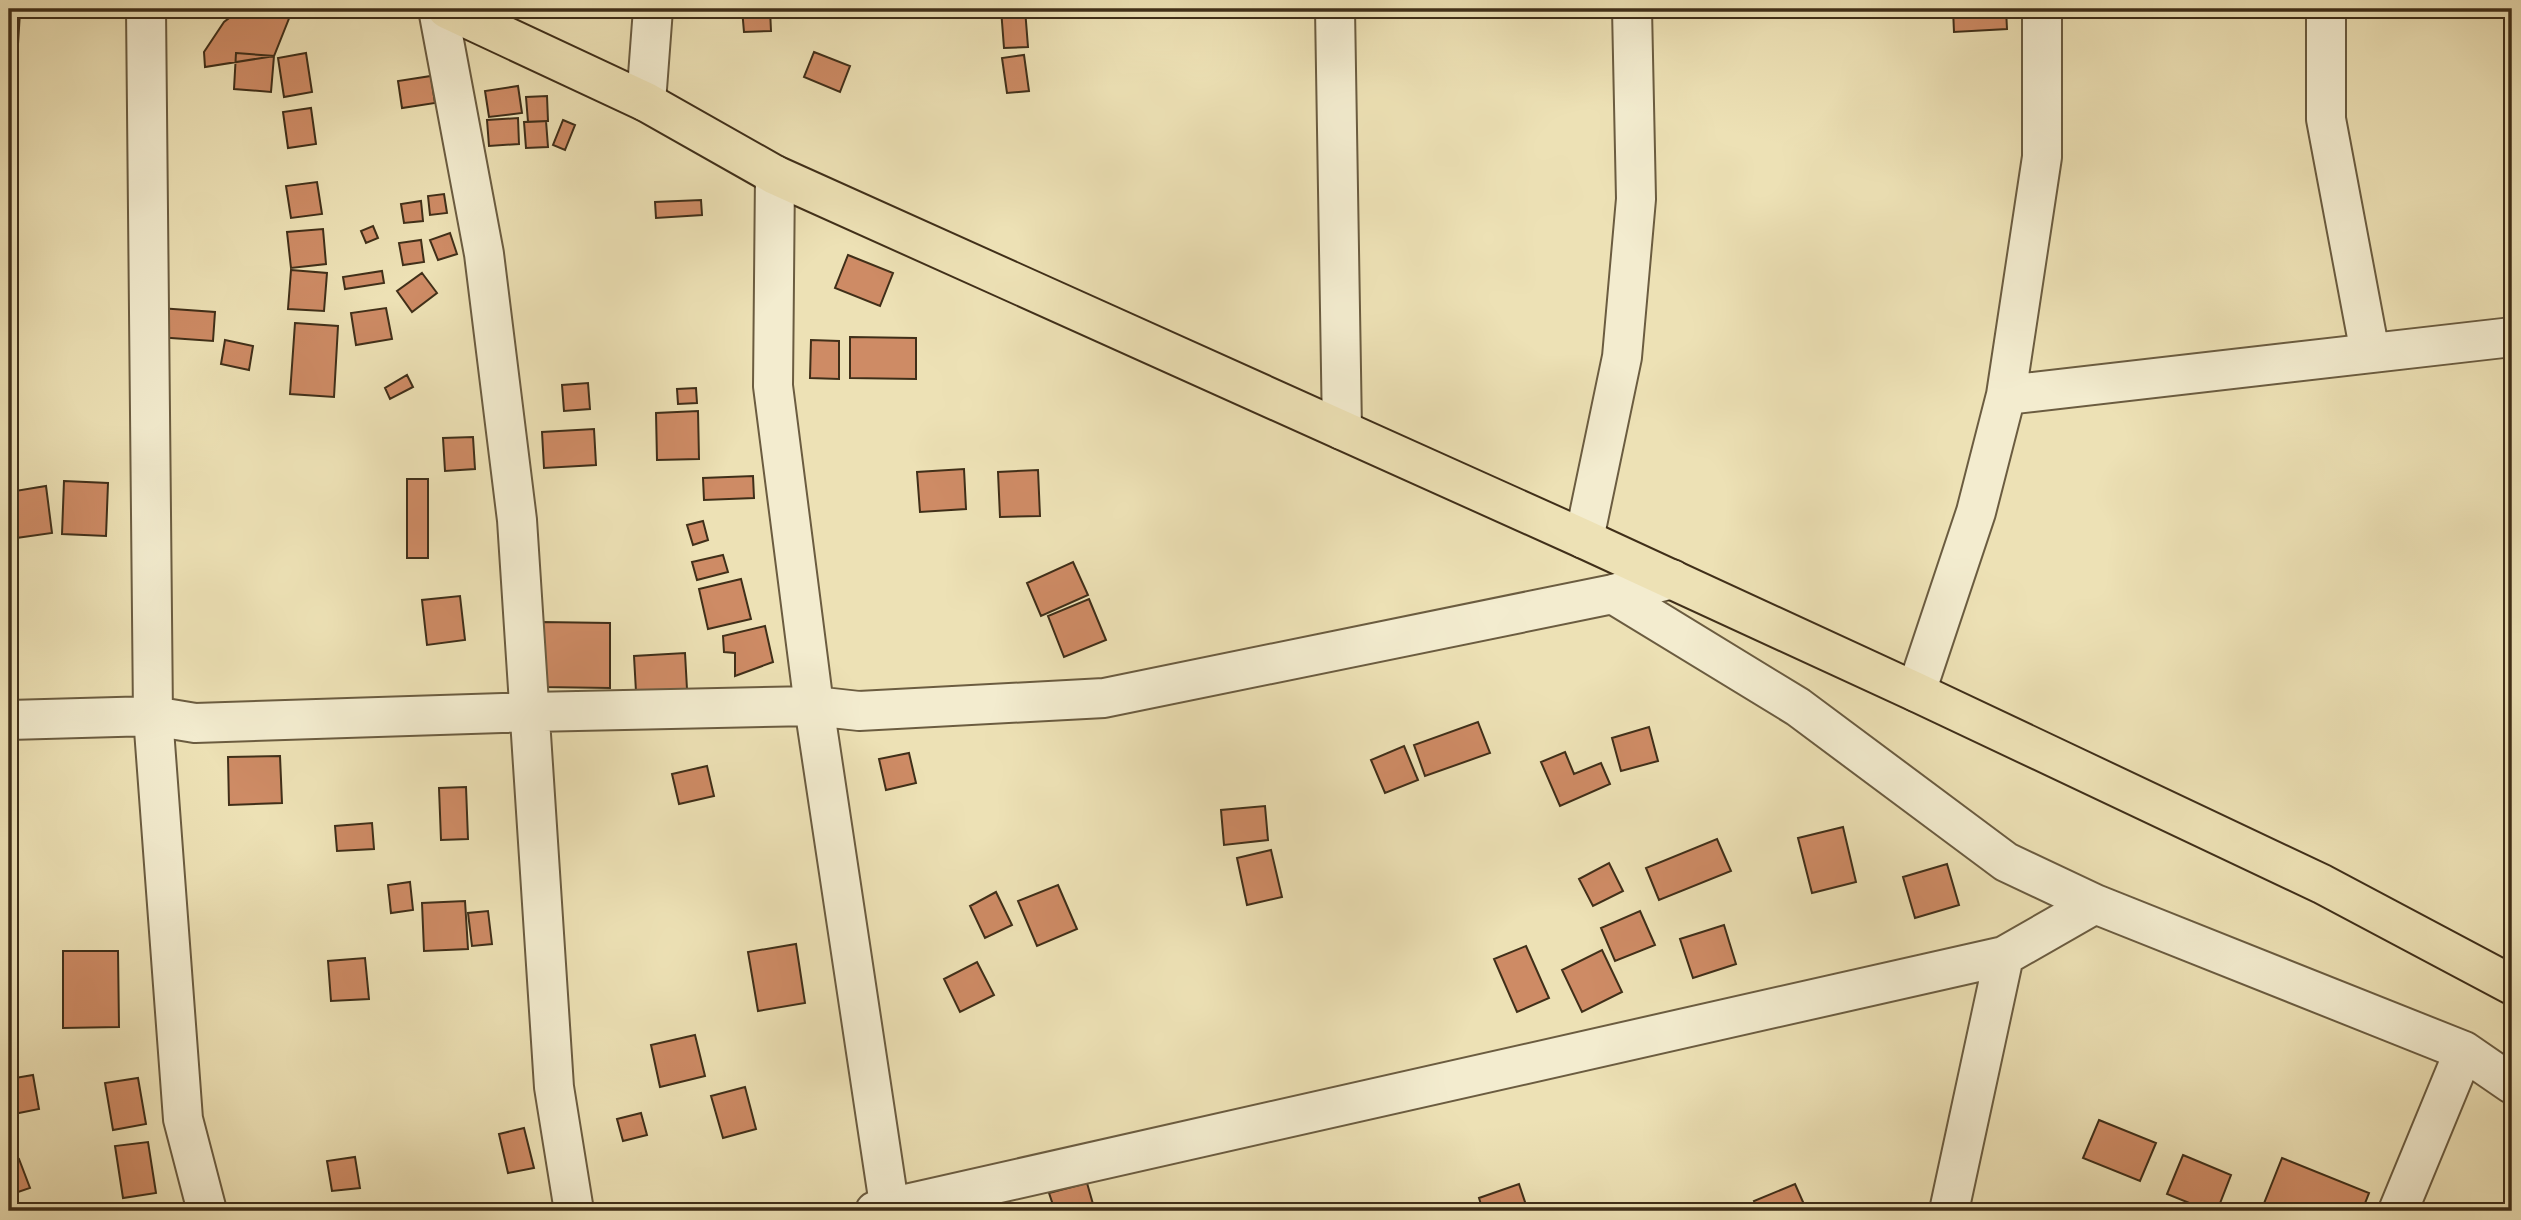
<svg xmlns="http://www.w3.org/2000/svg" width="2521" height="1220" font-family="'IM FELL Double Pica',serif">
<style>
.building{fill:#ce8b65;stroke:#402f19;stroke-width:2}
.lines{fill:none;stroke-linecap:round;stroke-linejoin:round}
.minor-casing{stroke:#6b5c40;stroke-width:42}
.major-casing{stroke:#402f19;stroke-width:42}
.minor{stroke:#f3eccf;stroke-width:38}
.major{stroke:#ede1b5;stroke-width:38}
</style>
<rect width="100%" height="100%" fill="#ede1b5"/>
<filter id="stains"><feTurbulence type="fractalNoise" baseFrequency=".00286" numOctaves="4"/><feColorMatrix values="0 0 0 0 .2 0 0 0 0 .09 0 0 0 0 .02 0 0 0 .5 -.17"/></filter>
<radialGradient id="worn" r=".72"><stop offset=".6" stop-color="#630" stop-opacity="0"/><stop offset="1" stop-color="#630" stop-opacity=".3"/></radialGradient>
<path class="building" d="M241,9H277L290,16L274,56L205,67L204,52L224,22Z
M742,9H770L771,31L744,32Z
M1001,9H1025L1028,47L1004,48Z
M1953,9H2006L2007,29L1954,32Z
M9,11L20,12L16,76L9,75Z
M814,52L850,66L840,92L804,77Z
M236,53L274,56L271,92L234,89Z
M306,53L312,92L284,97L278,58Z
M1024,55L1029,91L1007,93L1002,58Z
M431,76L435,103L402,108L398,81Z
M518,86L522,113L489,117L485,91Z
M547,96L548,121L528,122L526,97Z
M311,108L316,144L288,148L283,112Z
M518,118L519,144L489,146L487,120Z
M563,120L575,125L565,150L553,145Z
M546,121L548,147L526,148L524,122Z
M317,182L322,214L291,218L286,186Z
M444,194L447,213L430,215L428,196Z
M701,200L702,215L656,218L655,202Z
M421,201L423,221L404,223L401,204Z
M373,226L378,238L366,243L361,231Z
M323,229L326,264L291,268L287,232Z
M450,233L457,254L438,260L430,240Z
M421,240L424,262L403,265L399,243Z
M848,255L893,273L880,306L835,288Z
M291,270L327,273L324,311L288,309Z
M382,271L384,283L345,289L343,277Z
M422,273L437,293L412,312L397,291Z
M159,308L215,312L213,341L157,337Z
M386,308L392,339L356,345L351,313Z
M295,323L338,326L334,397L290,394Z
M850,337L916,338V379L850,378Z
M225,340L253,346L249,370L221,364Z
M811,340L839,341V379L810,378Z
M407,375L413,387L390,399L385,388Z
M588,383L590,409L564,411L562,385Z
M696,388L697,403L678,404L677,389Z
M698,411L699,459L657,460L656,413Z
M594,429L596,465L544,468L542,432Z
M473,437L475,469L445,471L443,438Z
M964,469L966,509L920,512L917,472Z
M1038,470L1040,516L1000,517L998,472Z
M753,476L754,498L704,500L703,478Z
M407,479H428V558H407Z
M64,481L108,483L106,536L62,534Z
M46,486L52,533L9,539V492Z
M703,521L708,540L693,545L687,525Z
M723,555L728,572L697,580L692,562Z
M1073,562L1088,595L1041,616L1027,583Z
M741,579L751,619L708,629L699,589Z
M460,596L465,640L427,645L422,600Z
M1089,599L1106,640L1064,657L1048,616Z
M542,622L610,623V688L542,687Z
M765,626L773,662L735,676V653L724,652L723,636Z
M685,653L687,689L636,692L634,656Z
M1478,722L1490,753L1425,776L1414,745Z
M1649,727L1658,761L1621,771L1612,738Z
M1404,746L1418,780L1385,793L1371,760Z
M1565,752L1574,774L1601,763L1610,784L1560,806L1541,762Z
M909,753L916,783L886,790L879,759Z
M280,756L282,803L229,805L228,757Z
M707,766L714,796L679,804L672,774Z
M466,787L468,839L441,840L439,788Z
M1265,806L1268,840L1224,845L1221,810Z
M372,823L374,849L337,851L335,826Z
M1843,827L1856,882L1812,893L1798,838Z
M1717,839L1731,871L1659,900L1646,868Z
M1271,850L1282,897L1247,905L1237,858Z
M1609,863L1623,891L1593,906L1579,879Z
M1947,864L1959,905L1915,918L1903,877Z
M410,882L413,910L391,913L388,885Z
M1058,885L1077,929L1037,946L1018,901Z
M996,892L1012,925L985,938L970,906Z
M465,901L468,949L424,951L422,903Z
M488,911L492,944L472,946L468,913Z
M1640,911L1655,945L1615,961L1601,928Z
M1724,925L1736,964L1693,978L1680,939Z
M796,944L805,1003L758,1011L748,952Z
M1526,946L1549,998L1517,1012L1494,959Z
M1602,950L1622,992L1582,1012L1562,970Z
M63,951H118L119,1027L63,1028Z
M365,958L369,999L331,1001L328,961Z
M977,962L994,995L960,1012L944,979Z
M695,1035L705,1076L660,1087L651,1045Z
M33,1075L39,1109L9,1115V1079Z
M138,1078L146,1124L113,1130L105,1083Z
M745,1087L756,1129L723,1138L711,1096Z
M641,1113L647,1135L623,1141L617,1119Z
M2099,1120L2156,1143L2140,1181L2083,1158Z
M524,1128L534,1168L508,1173L499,1134Z
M148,1142L156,1193L123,1198L115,1146Z
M2183,1155L2231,1175L2217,1211H2209L2167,1194Z
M355,1157L360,1188L332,1191L327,1161Z
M2282,1158L2369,1193L2362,1211H2276L2263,1206Z
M19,1159L30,1188L9,1195V1163Z
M1087,1183L1095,1211H1055L1049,1193Z
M1519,1184L1528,1211H1483L1479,1198Z
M1795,1184L1807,1211H1759L1754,1201Z"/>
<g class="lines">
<g class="minor-casing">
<path id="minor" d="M146,9L153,716L183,1119L207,1211
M438,9L484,254L517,520L554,1087L574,1211
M1335,9L1342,430
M2326,9V119L2370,353
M646,102L653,9
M775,175L773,386L814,706L890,1211
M2006,395L2512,337
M1584,539L1622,357L1636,199L1632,9
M1613,594L1798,707L2006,862L2095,904
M1916,692L1976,512L2006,395L2042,157V9
M9,720L153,716L195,723L531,712L814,706L859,711L1104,698L1613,594L1672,579
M875,1211L2004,956L2095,904L2464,1051L2512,1084
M1949,1211L2004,956
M2398,1211L2464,1051"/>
</g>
<g class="major-casing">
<path id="major" d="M447,9L646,102L775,175L1584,539L1916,692L2322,884L2512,985"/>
</g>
<use href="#minor" class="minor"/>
<use href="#major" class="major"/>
</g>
<rect width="2521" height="1220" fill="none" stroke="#ede1b5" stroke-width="35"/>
<rect x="10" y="10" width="2500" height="1199" fill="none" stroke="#402f19" stroke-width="3.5"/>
<rect x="18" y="18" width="2486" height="1185" fill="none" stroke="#402f19" stroke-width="2"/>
<rect width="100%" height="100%" filter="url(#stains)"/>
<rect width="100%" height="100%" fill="url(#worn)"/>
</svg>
